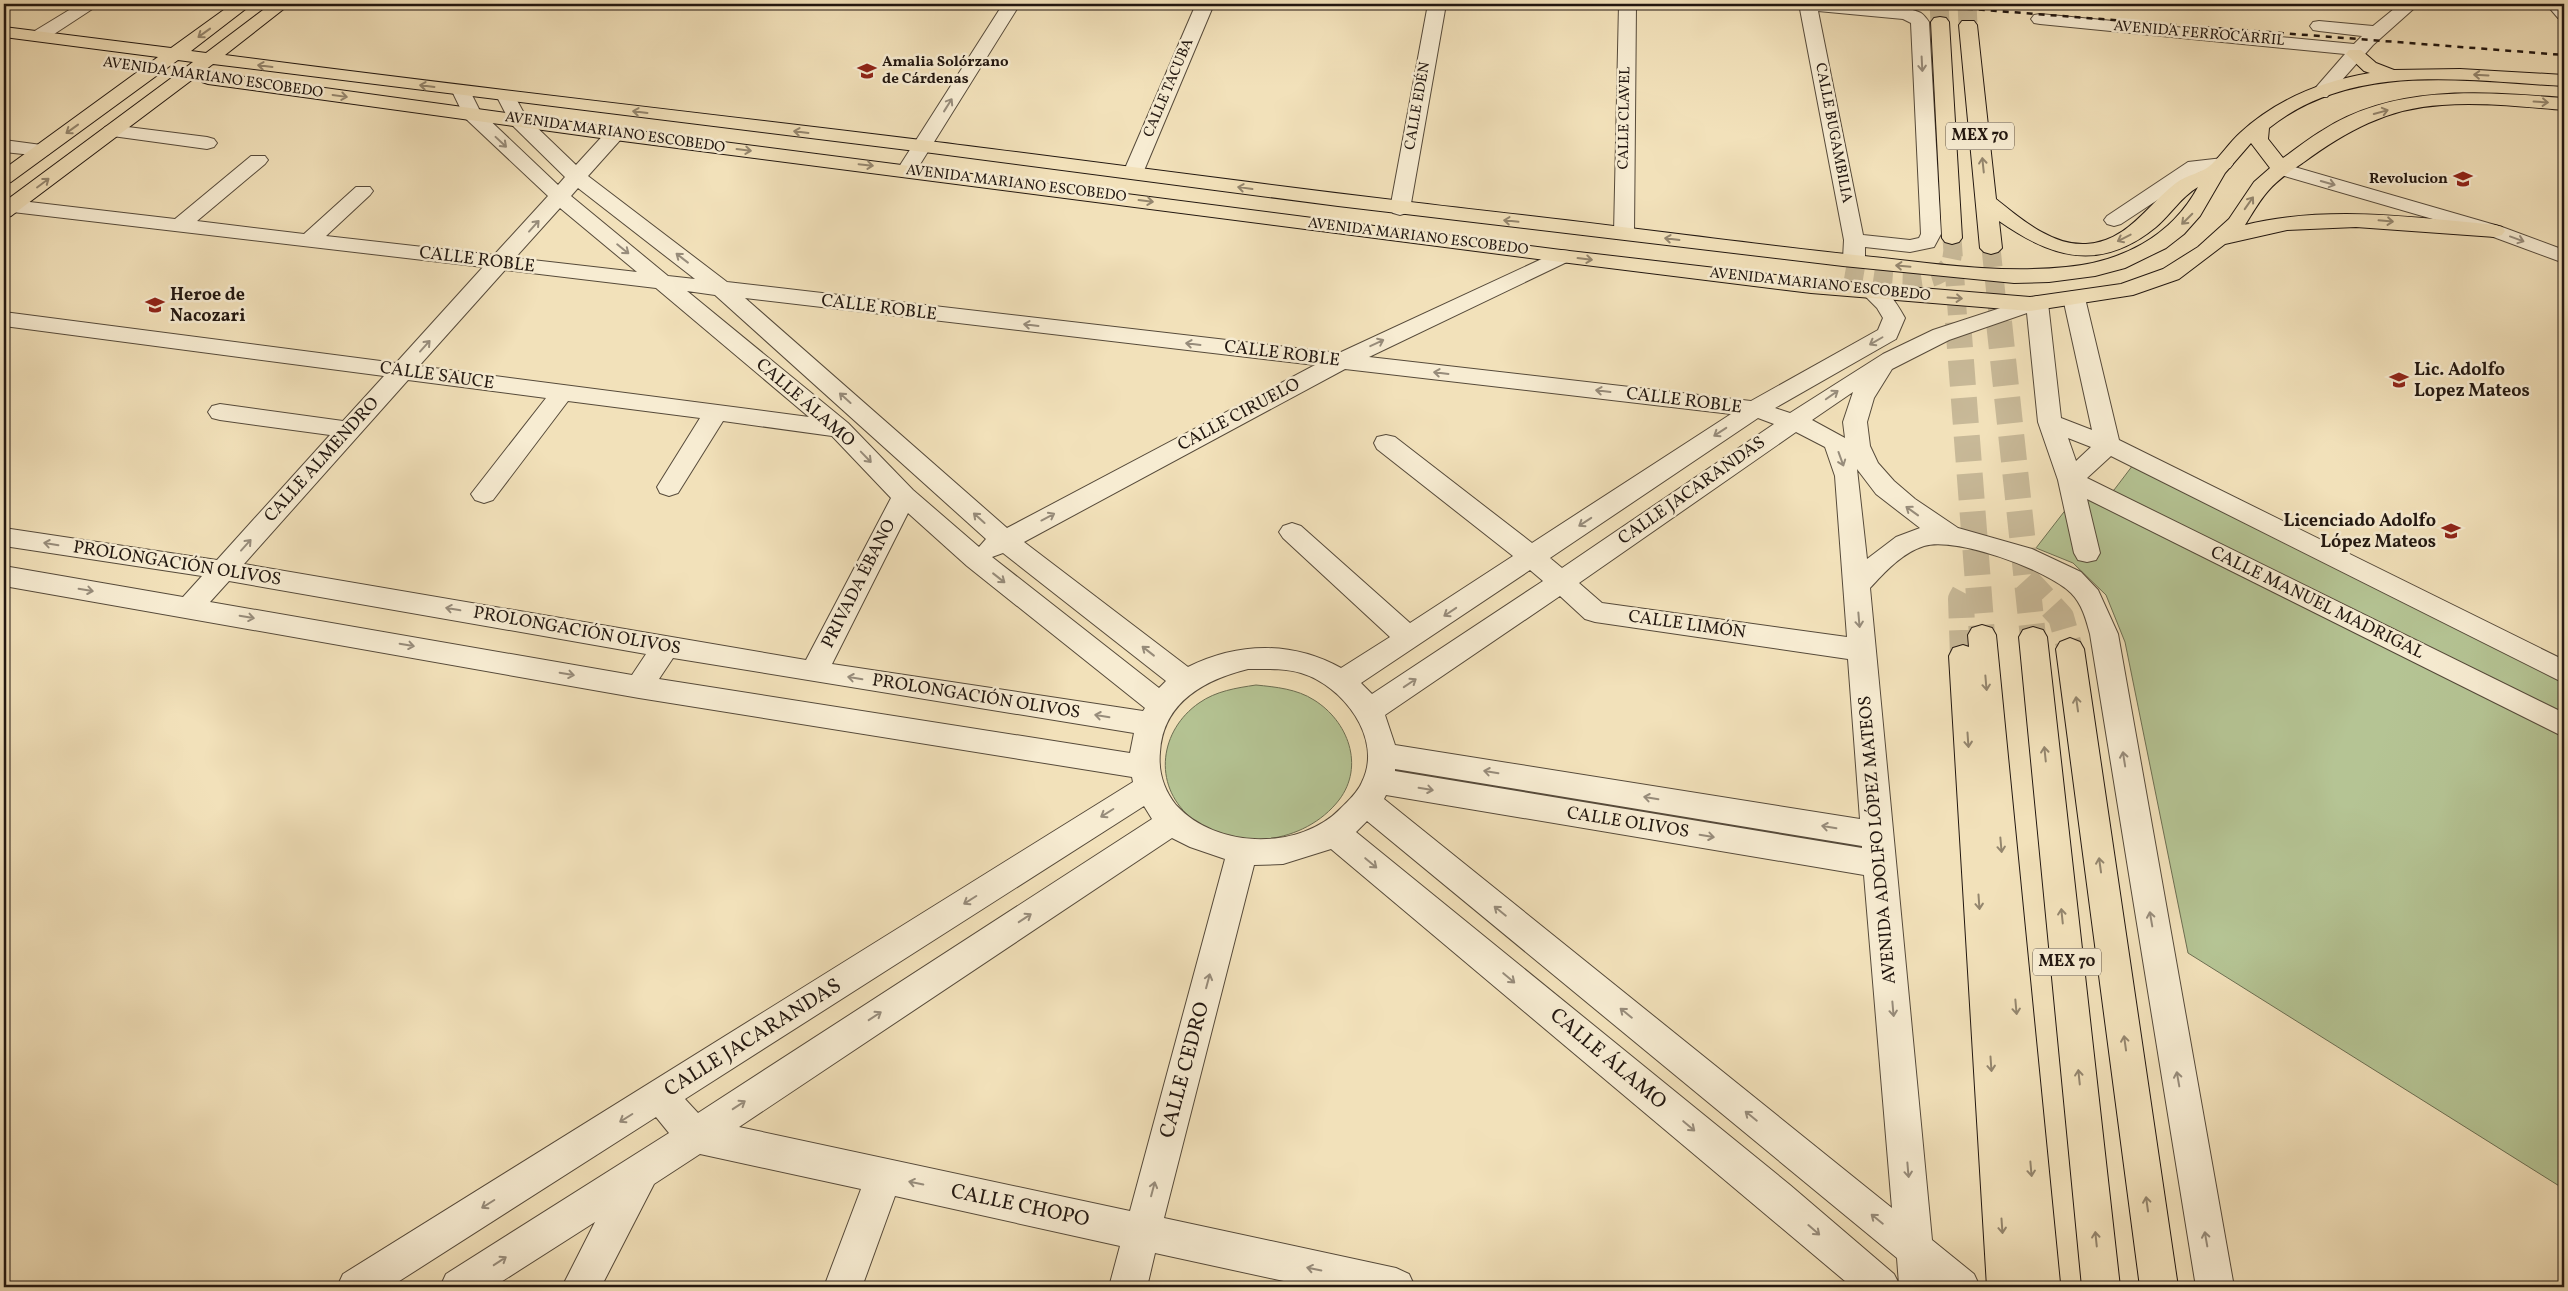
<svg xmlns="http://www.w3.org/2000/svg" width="2568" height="1291" font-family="Vollkorn,serif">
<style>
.green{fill:#b5c494;stroke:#6c6e52}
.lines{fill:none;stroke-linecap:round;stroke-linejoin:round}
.major-tunnel-far1{stroke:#c8b998;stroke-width:19;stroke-dasharray:19 10;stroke-linecap:butt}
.major-tunnel{stroke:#c8b998;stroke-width:26;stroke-dasharray:26 12;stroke-linecap:butt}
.minor-casing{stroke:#564a3a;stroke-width:2}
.major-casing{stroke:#221710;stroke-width:2}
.minor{fill:#f7ecd2;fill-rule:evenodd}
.major{fill:#f2e1ba;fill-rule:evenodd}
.rail{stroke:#221710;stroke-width:2.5;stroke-dasharray:6 6;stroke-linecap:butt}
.oneway{stroke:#94866e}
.oneway2{stroke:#978c7b}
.labels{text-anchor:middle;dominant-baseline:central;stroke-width:5;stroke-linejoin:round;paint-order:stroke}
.far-street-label{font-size:15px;fill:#221710;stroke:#f7ecd2}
.far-poi-label{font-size:15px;font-weight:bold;fill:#221710;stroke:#f7ecd2;text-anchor:start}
.shield{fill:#f7ecd2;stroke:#62574a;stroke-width:1}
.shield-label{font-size:16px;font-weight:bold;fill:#221710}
.street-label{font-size:18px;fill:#221710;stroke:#f7ecd2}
.poi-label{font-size:18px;font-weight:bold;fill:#221710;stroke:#f7ecd2;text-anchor:start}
.near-street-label{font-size:21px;fill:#221710;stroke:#f7ecd2}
</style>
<rect width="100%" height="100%" fill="#f2e1ba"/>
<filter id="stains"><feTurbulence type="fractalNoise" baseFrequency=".004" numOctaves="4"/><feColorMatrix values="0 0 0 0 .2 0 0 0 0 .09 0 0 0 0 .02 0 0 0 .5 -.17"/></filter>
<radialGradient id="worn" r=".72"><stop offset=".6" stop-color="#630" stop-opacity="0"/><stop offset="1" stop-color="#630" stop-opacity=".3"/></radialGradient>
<path class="green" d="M2133,465L2564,680V1189L2188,953L2125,642L2106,595L2073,563L2036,548L2067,508L2114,490Z
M1256,685C1276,687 1297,689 1314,700C1348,721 1365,766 1339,800C1305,844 1233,854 1190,817C1152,784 1160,730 1199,703C1216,691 1236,688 1256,685Z"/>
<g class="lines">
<path class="major-tunnel-far1" d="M1939,4L1940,22
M1967,4L1968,25
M1952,238L1958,323
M1991,248L1999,323
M1845,273C1870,277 1928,290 1947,268C1952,264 1952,256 1953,250"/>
<path class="major-tunnel" d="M1958,322L1982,635
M1999,322L2033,637
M2026,579L2061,617L2070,649
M1963,656L1961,599L1967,588"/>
<g class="minor-casing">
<path id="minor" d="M79,4H100L45,40H33L30,36L33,32Z
M1003,4H1020L914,174H900L897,170Z
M1196,4H1214L1143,173L1140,177H1126L1123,173Z
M1428,4H1446L1410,209L1407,213L1400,215L1393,213L1390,209Z
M1619,4H1636L1634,233L1631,237L1624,239L1617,237L1614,233Z
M1789,4C1817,4 1899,1 1921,13C1924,15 1927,19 1929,22L1941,234L1934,247L1910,252L1865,247V259L1862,264L1854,265L1846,264L1843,259L1844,240L1800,9L1791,8ZM1818,11L1903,19L1911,23L1921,234L1919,238L1910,240L1863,235Z
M2400,4H2419L2373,45L2327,97H2313L2311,93L2345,54L2040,24L2034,23L2031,19L2034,15L2040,14L2354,44L2362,36L2319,31L2313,30L2310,26L2313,22L2319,21L2373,26Z
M2546,4H2564V19L2558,18Z
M461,85L468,87L480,111L558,185L565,177L511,124L496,95L498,91H512L526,117L576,165L608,130H622L625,134L622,138L588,176L727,282L1339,353L1561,250L1569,251L1572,256L1569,261L1369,357L1751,401L1878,330L1883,318L1877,308L1861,292L1864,287C1885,282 1896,302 1905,318L1896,339L1775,408L1790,413L1883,354L1933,330L2037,296L2045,298L2048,303L2061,418L2092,430L2063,298L2066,293L2074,291L2082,293L2085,298L2119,440L2564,660V683L2111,456L2087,478L2564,713V737L2087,499L2100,553L2096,560L2087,562L2078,560L2074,553L2058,480L2038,422L2027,313L1949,340L1892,369L1874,398L1867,422L1870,446L1878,463L1894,481L1915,499L1958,528L2032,549L2081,572L2098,590L2118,634L2234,1287H2196L2090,634C2086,619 2082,604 2071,593C2048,570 1955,536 1924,546C1902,553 1885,572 1870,588L1932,1240L1974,1274L1980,1287H1852L1331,849L1283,864L1254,865L1164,1218L1396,1268L1409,1274L1415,1287H1311L1155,1253L1147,1287H1109L1120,1246L895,1196L862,1287H824L861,1189L700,1154L654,1184L601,1287H562L595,1222L493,1287H440L446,1274L669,1133L656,1117L390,1287H337L343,1274L1133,782L1132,777L639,698L4,586V566L183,597L202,576L4,546V528L217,560L330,435L220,420L212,418L208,412L212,406L220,404L343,421L384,376L4,326V312L396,363L483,267L4,211V199L175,219L251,156H265L268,160L265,164L197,221L304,234L356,187H370L373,191L370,195L326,236L494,255L548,196L465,118L452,91L454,87ZM578,188L695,279L668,276L571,196ZM560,208L637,272L515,258ZM505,270L656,288L809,417L419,366ZM687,291L715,295L986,539L979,547L913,490L848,423ZM745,298L1315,365L1007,528ZM1345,369L1731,414L1532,543L1395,437L1386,435L1377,437L1374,443L1377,449L1513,556L1410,623L1301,526L1292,523L1283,526L1279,532L1283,538L1390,637L1341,668C1292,641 1238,642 1188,667L1024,542ZM408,380L546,398L471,494L475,500L484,503L493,500L568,401L700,418L657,487L660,493L669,496L678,493L723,421L832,436L891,498L806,660L244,564ZM1853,392L1843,422L1845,438L1812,420ZM1758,418L1774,424L1562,568L1550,558ZM1796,432L1825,447L1835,476L1847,637L1602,603L1579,583ZM2068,438L2091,447L2076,461ZM1857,469L1876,494L1920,528L1896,537L1867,559ZM908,513L967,566L1145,708L1143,711L832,664ZM1003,553L1166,681L1159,688L992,557ZM1530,570L1543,581L1372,694L1361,683ZM229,581L646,654L632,675L210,602ZM1560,596L1585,619L1595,622L1848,659L1860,819L1395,745L1385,715ZM673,658L1134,733L1130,753L659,679ZM1248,669C1265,669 1284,668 1301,673C1342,685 1384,738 1362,782C1358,792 1348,801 1341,808C1300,851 1216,849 1176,805C1164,790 1158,772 1160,752C1163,702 1204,680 1248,669ZM1395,769L1862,846V848L1395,771ZM1386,795L1864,875L1892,1208L1384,799ZM1144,806L1152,819L698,1113L685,1099ZM1367,821L1897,1258L1899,1284L1894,1274L1790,1185L1356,832ZM1172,838L1190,847L1225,859L1130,1211L739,1127Z
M112,125L207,137L214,139L217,143L214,147L207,149L105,135L102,131L105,127Z
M4,140L49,146L52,150L49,154L42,156L4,152Z
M2223,158L2230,160L2233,164L2230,168L2200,172L2121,224L2114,226L2107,224L2104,220L2107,216L2188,162Z
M2281,163L2502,227L2564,250V263L2488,235L2274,173L2271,169L2274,165Z"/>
</g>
<g class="major-casing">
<path id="major" d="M232,4H252L191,51L206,53L271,4H290L225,55C459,86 694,112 929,141C1127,166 1324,193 1522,215C1636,228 1750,244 1864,256C1930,263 1999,274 2066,267C2121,262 2171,237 2198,187C2181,197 2171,214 2156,227C2101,272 2053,259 1999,221L2002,248L1998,252L1991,254L1984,252L1980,248L1959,25L1962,21H1974L1977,25L1996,199C2021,219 2052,246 2086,244C2127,242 2146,206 2176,183C2186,175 2203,173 2212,164C2222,154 2230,142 2240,133C2277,99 2322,81 2370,73L2364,71L2346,54L2349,50H2361L2376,63L2394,70L2460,69L2564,75V86C2465,81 2353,61 2269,128L2268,139L2283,158C2296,149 2309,138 2323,130C2395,84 2483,92 2564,98V110C2524,107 2483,102 2442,105C2388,108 2346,131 2304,162C2292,170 2278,179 2268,191C2259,201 2252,214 2245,225C2326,205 2413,217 2495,225L2502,227L2505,231L2502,235L2495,237L2356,227L2287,230L2225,244L2179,279L2133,295L2030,311L1811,293L1561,262L615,140L208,84L202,82L199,78L202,74L208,72L615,128L1561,250L1811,279L2030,297L2121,284L2163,269L2198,247L2229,219L2254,182L2270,168L2251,143L2225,173L2200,216L2184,234L2166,248L2125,268L2095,276L2049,282L2014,283L1843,266L1338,206L932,153L213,64L11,216L4,218V202L193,62L178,60L11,182L4,184V169L158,57L4,37V27L171,48Z
M1940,17L1946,18L1949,22L1962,238L1959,242L1952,244L1945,242L1942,238L1931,22L1934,18Z
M1982,625L1992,628L1996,635L2060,1283L2058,1287H1987L1949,656L1953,648L1963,645L1969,647L1968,635L1972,628Z
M2033,627L2043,630L2047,637L2120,1287H2082L2019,637L2023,630Z
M2070,638L2080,642L2084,649L2178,1287H2140L2056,649L2060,642Z"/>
</g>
<use href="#minor" class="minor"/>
<use href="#major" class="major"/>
<path class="rail" d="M1907,4L2564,55"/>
</g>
<defs><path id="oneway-shaft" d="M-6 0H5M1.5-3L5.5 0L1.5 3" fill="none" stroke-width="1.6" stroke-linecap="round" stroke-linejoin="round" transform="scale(1.25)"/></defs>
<g class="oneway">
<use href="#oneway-shaft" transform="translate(204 33) rotate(144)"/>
<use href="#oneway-shaft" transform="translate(265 66) rotate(-173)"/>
<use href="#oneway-shaft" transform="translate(2481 75) rotate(-177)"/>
<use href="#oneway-shaft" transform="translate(427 86) rotate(-173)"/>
<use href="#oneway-shaft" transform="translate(340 96) rotate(8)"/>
<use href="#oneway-shaft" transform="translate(2541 102) rotate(4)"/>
<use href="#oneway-shaft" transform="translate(640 112) rotate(-173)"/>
<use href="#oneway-shaft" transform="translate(2381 112) rotate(-15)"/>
<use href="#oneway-shaft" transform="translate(72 129) rotate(144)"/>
<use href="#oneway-shaft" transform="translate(801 132) rotate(-173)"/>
<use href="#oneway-shaft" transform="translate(744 150) rotate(7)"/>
<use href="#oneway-shaft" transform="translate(866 165) rotate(6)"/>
<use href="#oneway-shaft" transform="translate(1983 165) rotate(-96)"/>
<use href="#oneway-shaft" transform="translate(43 183) rotate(-37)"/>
<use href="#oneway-shaft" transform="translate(1245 188) rotate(-172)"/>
<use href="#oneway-shaft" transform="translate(1146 201) rotate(7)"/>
<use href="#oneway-shaft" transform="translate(2249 203) rotate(-55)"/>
<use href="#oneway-shaft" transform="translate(2187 219) rotate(135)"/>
<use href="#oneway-shaft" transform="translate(1511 221) rotate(-174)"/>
<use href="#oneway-shaft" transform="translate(2386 221) rotate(5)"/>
<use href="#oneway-shaft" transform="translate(2124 238) rotate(153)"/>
<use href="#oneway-shaft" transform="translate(1672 239) rotate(-173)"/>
<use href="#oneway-shaft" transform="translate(1585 259) rotate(7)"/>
<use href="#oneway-shaft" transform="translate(1903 266) rotate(-175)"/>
<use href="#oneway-shaft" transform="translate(1955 298) rotate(4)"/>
<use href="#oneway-shaft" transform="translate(1986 683) rotate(85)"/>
<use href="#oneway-shaft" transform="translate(2077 704) rotate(-98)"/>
<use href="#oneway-shaft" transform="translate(1968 740) rotate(86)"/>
<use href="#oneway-shaft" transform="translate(2045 754) rotate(-96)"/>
<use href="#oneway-shaft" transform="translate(2001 845) rotate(85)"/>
<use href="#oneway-shaft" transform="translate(2100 865) rotate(-98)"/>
<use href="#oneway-shaft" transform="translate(1979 902) rotate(86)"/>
<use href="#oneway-shaft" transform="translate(2062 916) rotate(-96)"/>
<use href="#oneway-shaft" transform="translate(2016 1007) rotate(85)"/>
<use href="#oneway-shaft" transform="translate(2125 1043) rotate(-98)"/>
<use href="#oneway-shaft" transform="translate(1991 1064) rotate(86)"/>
<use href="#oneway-shaft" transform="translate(2079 1077) rotate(-96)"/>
<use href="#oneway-shaft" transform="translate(2031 1169) rotate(85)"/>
<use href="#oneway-shaft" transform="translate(2147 1204) rotate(-98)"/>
<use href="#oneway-shaft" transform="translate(2002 1226) rotate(86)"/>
<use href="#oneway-shaft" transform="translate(2096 1239) rotate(-96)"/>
</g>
<g class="oneway2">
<use href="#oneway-shaft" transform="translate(1922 64) rotate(87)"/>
<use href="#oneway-shaft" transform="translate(948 105) rotate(-58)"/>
<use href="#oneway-shaft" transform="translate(501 142) rotate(43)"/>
<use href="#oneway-shaft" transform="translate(2328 183) rotate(16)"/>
<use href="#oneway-shaft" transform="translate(534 226) rotate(-48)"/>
<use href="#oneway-shaft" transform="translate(2517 239) rotate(20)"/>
<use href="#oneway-shaft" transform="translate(623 249) rotate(39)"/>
<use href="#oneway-shaft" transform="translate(682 258) rotate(-142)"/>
<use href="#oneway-shaft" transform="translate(1031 325) rotate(-173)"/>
<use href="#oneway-shaft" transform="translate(1876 341) rotate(150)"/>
<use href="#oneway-shaft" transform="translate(1377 343) rotate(-25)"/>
<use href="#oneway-shaft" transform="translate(1193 344) rotate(-173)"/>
<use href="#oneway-shaft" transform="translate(425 346) rotate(-48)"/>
<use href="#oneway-shaft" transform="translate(1441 373) rotate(-173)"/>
<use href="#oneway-shaft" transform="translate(1603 391) rotate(-173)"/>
<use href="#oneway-shaft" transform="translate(1832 395) rotate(-35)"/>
<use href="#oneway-shaft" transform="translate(845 398) rotate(-138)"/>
<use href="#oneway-shaft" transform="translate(1720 432) rotate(147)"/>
<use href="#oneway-shaft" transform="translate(866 457) rotate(46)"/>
<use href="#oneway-shaft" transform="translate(1841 459) rotate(70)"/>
<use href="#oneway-shaft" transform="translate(1912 511) rotate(-144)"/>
<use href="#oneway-shaft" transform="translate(1048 517) rotate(-28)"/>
<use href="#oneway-shaft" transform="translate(979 518) rotate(-138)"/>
<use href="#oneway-shaft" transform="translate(1585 522) rotate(147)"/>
<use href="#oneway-shaft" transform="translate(51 544) rotate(-171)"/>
<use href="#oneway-shaft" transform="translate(246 545) rotate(-48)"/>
<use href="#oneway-shaft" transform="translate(999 578) rotate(38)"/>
<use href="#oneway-shaft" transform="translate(86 590) rotate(9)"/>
<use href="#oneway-shaft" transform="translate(453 609) rotate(-170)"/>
<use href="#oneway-shaft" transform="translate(1450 612) rotate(146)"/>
<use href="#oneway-shaft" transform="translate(247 617) rotate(10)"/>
<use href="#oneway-shaft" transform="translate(1859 620) rotate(85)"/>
<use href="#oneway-shaft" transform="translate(407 645) rotate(10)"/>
<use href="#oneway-shaft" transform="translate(1148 651) rotate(-142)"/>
<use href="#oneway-shaft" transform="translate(567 674) rotate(10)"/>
<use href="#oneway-shaft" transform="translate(855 678) rotate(-171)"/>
<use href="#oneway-shaft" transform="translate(1410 683) rotate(-34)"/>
<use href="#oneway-shaft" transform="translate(1102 716) rotate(-171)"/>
<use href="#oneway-shaft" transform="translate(2124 759) rotate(-99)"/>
<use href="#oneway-shaft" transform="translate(1491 772) rotate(-171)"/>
<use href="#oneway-shaft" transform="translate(1426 789) rotate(9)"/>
<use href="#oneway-shaft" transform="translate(1651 798) rotate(-171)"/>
<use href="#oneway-shaft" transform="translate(1107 813) rotate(148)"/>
<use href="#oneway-shaft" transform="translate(1829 827) rotate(-171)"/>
<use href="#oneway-shaft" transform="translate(1707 836) rotate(9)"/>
<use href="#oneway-shaft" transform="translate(1371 863) rotate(40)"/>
<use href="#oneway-shaft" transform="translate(970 900) rotate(148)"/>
<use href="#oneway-shaft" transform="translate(1500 911) rotate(-141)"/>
<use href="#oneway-shaft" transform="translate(1025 918) rotate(-33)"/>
<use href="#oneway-shaft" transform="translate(2151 919) rotate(-100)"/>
<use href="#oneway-shaft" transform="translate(1509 978) rotate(40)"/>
<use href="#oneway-shaft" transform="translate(1208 981) rotate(-75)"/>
<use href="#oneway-shaft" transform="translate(1893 1009) rotate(85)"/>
<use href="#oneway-shaft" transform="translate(1626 1013) rotate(-141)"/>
<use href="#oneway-shaft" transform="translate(875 1016) rotate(-33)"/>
<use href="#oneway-shaft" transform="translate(2178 1079) rotate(-100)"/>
<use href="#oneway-shaft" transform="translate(739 1105) rotate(-33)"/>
<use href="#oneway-shaft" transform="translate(1751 1116) rotate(-141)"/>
<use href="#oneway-shaft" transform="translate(626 1118) rotate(148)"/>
<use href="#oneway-shaft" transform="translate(1689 1126) rotate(40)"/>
<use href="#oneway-shaft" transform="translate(1908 1170) rotate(85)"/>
<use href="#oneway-shaft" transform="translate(916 1183) rotate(-168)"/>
<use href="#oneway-shaft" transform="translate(1153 1189) rotate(-75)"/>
<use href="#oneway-shaft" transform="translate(488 1204) rotate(148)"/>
<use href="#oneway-shaft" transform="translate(1877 1219) rotate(-141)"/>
<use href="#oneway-shaft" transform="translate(1814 1230) rotate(41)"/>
<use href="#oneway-shaft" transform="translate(2206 1239) rotate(-100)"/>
<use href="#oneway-shaft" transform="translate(500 1261) rotate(-33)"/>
<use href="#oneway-shaft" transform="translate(1314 1269) rotate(-168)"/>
</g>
<defs>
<g id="school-bare" transform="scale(1.5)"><path d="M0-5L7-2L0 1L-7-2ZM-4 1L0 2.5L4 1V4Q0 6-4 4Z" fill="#8f2418" stroke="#f7ecd2" stroke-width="2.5" paint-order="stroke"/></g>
</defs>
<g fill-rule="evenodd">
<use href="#school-bare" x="867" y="71"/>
<use href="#school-bare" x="2463" y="179"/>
<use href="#school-bare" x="155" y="305"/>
<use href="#school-bare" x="2399" y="380"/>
<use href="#school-bare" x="2451" y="531"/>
</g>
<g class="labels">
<g class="far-street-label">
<text transform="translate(2199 34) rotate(5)">AVENIDA FERROCARRIL</text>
<text transform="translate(213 78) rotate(8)">AVENIDA MARIANO ESCOBEDO</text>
<text transform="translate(1169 88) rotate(-67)">CALLE TACUBA</text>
<text transform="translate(1418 106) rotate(-80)">CALLE EDÉN</text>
<text transform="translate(1625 118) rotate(-89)">CALLE CLAVEL</text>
<text transform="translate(615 133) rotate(8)">AVENIDA MARIANO ESCOBEDO</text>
<text transform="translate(1833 133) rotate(79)">CALLE BUGAMBILIA</text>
<text transform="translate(1016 184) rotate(7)">AVENIDA MARIANO ESCOBEDO</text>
<text transform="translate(1418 237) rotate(7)">AVENIDA MARIANO ESCOBEDO</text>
<text transform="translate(1820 285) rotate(6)">AVENIDA MARIANO ESCOBEDO</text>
</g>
<g class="far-poi-label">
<text x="882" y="62">Amalia Solórzano<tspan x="882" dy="17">de Cárdenas</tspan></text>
<text x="2448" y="179" text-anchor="end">Revolucion</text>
</g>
<g class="shield">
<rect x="1946" y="122.5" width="68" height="27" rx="4"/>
<rect x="2033" y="948.5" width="68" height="27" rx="4"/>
</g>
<g class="shield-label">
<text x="1980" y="136">MEX 70</text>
<text x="2067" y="962">MEX 70</text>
</g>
<g class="street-label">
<text transform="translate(477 260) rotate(7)">CALLE ROBLE</text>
<text transform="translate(879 308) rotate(7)">CALLE ROBLE</text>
<text transform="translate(1282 354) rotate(7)">CALLE ROBLE</text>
<text transform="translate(437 376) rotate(8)">CALLE SAUCE</text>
<text transform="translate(1684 401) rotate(7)">CALLE ROBLE</text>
<text transform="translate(805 403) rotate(41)">CALLE ÁLAMO</text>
<text transform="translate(1239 415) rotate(-28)">CALLE CIRUELO</text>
<text transform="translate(322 460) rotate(-48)">CALLE ALMENDRO</text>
<text transform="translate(1692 491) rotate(-35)">CALLE JACARANDAS</text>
<text transform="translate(177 564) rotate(9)">PROLONGACIÓN OLIVOS</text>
<text transform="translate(859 584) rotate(-63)">PRIVADA ÉBANO</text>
<text transform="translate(2317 603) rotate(26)">CALLE MANUEL MADRIGAL</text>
<text transform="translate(1687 625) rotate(8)">CALLE LIMÓN</text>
<text transform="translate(577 631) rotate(10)">PROLONGACIÓN OLIVOS</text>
<text transform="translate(976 697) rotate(9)">PROLONGACIÓN OLIVOS</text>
<text transform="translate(1628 823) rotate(9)">CALLE OLIVOS</text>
<text transform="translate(1878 840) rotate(-95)">AVENIDA ADOLFO LÓPEZ MATEOS</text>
</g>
<g class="poi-label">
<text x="170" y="295">Heroe de<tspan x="170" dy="21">Nacozari</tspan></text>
<text x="2414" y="370">Lic. Adolfo<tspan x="2414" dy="21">Lopez Mateos</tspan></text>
<text x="2436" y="521" text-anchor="end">Licenciado Adolfo<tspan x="2436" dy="21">López Mateos</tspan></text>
</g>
<g class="near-street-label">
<text transform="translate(753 1038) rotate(-32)">CALLE JACARANDAS</text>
<text transform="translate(1608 1059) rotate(40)">CALLE ÁLAMO</text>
<text transform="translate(1185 1070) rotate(-75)">CALLE CEDRO</text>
<text transform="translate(1020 1206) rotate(12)">CALLE CHOPO</text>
</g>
</g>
<rect width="2568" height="1291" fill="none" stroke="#f2e1ba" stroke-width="20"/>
<rect x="5" y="5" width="2558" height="1281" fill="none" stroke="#221710" stroke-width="2.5"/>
<rect x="10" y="10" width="2548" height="1271" fill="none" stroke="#221710"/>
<rect width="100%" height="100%" filter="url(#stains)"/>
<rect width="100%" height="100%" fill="url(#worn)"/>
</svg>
